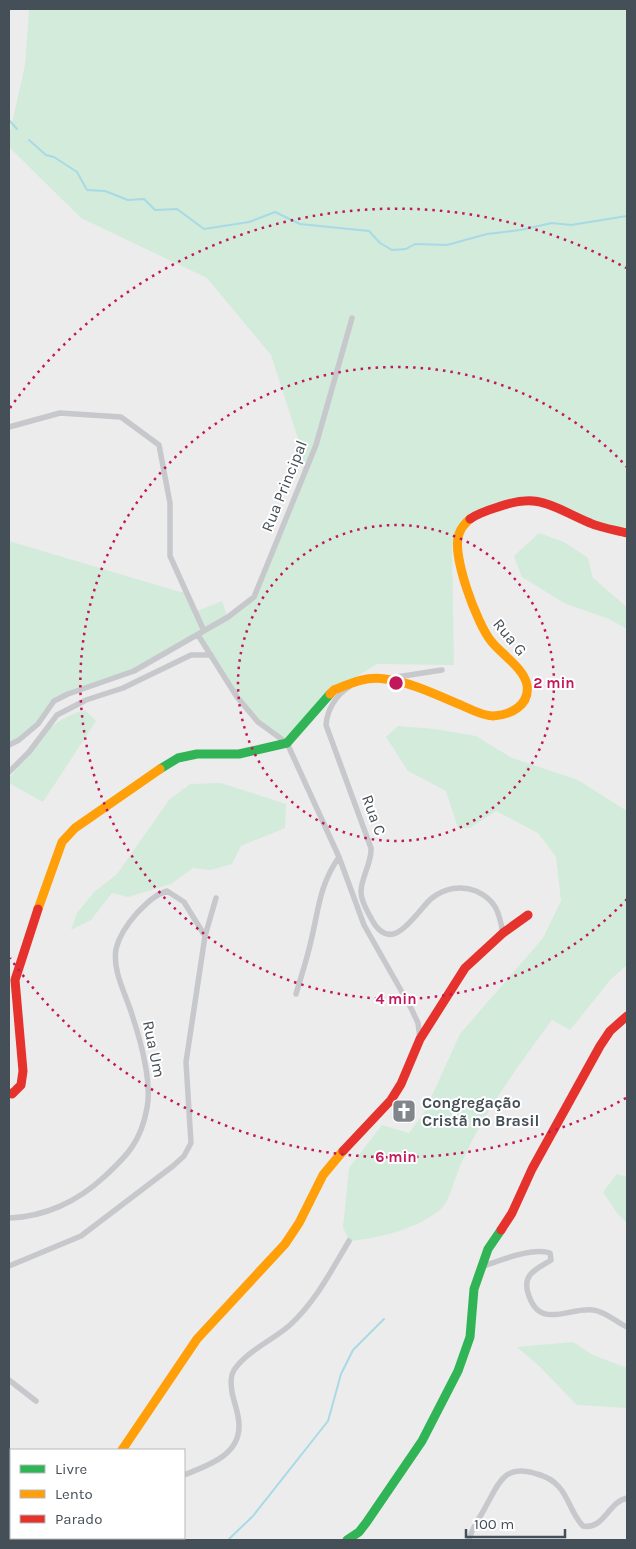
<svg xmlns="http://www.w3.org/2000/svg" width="636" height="1549" font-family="Karla,sans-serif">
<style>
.green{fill:#d2ebdb}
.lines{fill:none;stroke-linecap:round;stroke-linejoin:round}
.stream{stroke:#a8dae6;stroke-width:2}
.street{stroke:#c6c8cb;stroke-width:5.5}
.fast{stroke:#30b455;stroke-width:9}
.slow{stroke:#ff9f0a;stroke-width:9}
.jam{stroke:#e5322d;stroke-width:9}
.ring{fill:none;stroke:#c2185b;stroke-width:2.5;stroke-dasharray:2.5 5}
.labels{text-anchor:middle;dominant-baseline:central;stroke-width:4;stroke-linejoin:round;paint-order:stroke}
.street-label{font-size:16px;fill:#454f57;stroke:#fff}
.poi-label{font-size:16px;font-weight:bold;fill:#454f57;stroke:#fff;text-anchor:start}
.centre{fill:#c2185b;stroke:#fff;stroke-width:2.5}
.ring-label{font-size:15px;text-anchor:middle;font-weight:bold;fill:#c2185b;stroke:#fff;stroke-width:4;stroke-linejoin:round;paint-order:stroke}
</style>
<rect width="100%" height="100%" fill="#edecec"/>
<path class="green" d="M29,9H627V531L592,524L529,499L462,519L452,546L454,665L377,664L334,690L287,743L258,722L237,697L198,635L134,671L54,701L38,724L9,745V541L180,592H185L195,612L222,601L227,616L254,597L302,478L303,454L271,355L207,278L81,218L9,147V136L25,65Z
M539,533L564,542L588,558L593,578L627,607V629L609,619L564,603L522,577L514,556Z
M85,710L96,721L43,802L9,783V779C32,748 45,721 85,710Z
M398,726L435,729L476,736L512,758L578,780L627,811V965L611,979L570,1030L552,1020C518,1066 484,1112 461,1164C456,1174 449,1203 441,1209C416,1230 379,1238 349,1241L343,1227L349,1168L382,1125L409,1133L424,1113L460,1034L543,938L561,901L556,857L538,833L496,811L470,828H458L446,791L408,771L386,737Z
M221,783L286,804L285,828L241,846L232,864L211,870L193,868L171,884L128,897L112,893L91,920L71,930L77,913L94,892L117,874L169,800L190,784Z
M617,1174L627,1177V1223L617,1213L603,1192Z
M573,1342L593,1355L627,1368V1408L577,1405L539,1366L517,1347Z"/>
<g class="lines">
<path class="stream" d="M9,120L17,129
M29,140L46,155L54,157L77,172L87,190L105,191L128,200L144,199L155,210L177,209L204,229L249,222L275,212L300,224L369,231L380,243L392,250L406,249L415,244L447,245L487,234L520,230L552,223L571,225L627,216
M228,1540L253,1516L328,1421L341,1374L353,1350L384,1319"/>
<path class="street" d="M9,427L60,413L121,417L159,445L170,503V556L204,631
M198,635L237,697L258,722L287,743L339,857L364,925L411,1008L418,1023L420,1039
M390,678L442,670
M349,687C336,695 327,710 326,725L371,848C372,863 361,877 361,892C361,902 368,912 372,920C393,958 417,910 432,898C445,888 461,885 476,891C496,900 499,912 503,933
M9,745L19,740L38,724L54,701L68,694L134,671L228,617L254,597L316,445L352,318
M9,772L29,752L57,715L86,700L123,688L191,655H211
M296,994C301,977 307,959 311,941C319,908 319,886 339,857
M9,1218C45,1217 78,1201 104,1177C128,1155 141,1141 147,1108C152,1083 141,1042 133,1018C127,996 112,972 116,949C119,936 129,922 137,913C147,903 154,895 167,891L184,902L205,936
M9,1266L81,1236L173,1166L184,1156L191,1143L186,1062L205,936L216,898
M481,1267C498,1261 532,1247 550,1253L551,1260C538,1269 522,1273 528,1293C539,1331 568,1307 593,1310C605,1311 616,1322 627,1327
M9,1380L36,1401
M184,1475C206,1466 240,1456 239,1425C239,1414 234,1403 232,1392C231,1384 230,1377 234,1370C247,1351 273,1340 290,1325C316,1301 331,1271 349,1241
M41,1540L43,1538
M469,1540C472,1527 480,1518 486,1506C499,1483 504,1463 537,1474C545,1476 553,1480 559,1487C569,1498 572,1515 583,1526C604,1530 608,1502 627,1498"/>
<path class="fast" d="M160,769L178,758L197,754H239L287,743L330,694
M347,1540L359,1532L366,1523L422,1441L458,1371L470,1337L474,1289L488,1249L501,1230"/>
<path class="slow" d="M330,694L334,690C351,683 366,676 385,679C411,682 437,695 461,705C470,709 483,716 493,716C511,715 530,705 527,685C524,668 501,654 491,641C477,624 451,554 459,534C461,528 465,523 470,519
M38,909L62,842L75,828L160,769
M122,1450L197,1339L285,1244L299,1223L323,1175L343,1151"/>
<path class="jam" d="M470,519C479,513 488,510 498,507C540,492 552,507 590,523C601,528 615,530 627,533
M9,1093L12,1094L21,1085L23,1071L15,980L38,909
M343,1151L391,1100L401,1084L420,1039L465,968L503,933L528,915
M501,1230L512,1213L532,1169L600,1046L610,1031L627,1016"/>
</g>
<g class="ring">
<circle cx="396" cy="683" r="158"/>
<path d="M627 899A316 316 0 1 1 627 467"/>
<path d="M626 1098A474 474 0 0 1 10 958M10 408A474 474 0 0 1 626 268"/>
</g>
<defs>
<g id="church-square" transform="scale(1.25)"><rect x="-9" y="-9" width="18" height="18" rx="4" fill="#80868b" stroke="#fff"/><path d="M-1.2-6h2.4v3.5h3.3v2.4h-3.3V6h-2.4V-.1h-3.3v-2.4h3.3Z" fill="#fff"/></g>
</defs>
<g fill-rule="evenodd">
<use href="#church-square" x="404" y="1111"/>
</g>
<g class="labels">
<g class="street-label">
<text transform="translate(284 486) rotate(-68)">Rua Principal</text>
<text transform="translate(510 637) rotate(50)">Rua G</text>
<text transform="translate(374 815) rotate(70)">Rua C</text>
<text transform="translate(154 1049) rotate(78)">Rua Um</text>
</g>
<g class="poi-label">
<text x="422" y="1102">Congregação<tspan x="422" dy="18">Cristã no Brasil</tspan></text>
</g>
</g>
<circle cx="396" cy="683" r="8" class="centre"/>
<g class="ring-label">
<text x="554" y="688">2 min</text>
<text x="396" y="1004">4 min</text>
<text x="396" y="1162">6 min</text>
</g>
<rect width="636" height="1549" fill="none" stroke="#454f57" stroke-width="20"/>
<rect x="10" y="1449" width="175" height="90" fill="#ffffff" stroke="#b5b9bc"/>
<rect x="20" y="1465" width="25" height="8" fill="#30b455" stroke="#b5b9bc"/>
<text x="55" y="1474" font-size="15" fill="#454f57">Livre</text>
<rect x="20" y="1490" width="25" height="8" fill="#ff9f0a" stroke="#b5b9bc"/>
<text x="55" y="1499" font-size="15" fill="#454f57">Lento</text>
<rect x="20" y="1515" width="25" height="8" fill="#e5322d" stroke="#b5b9bc"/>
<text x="55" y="1524" font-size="15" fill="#454f57">Parado</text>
<path d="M466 1529v8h99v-8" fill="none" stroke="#454f57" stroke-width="2.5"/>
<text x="474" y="1529" font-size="15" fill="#454f57" stroke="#ffffff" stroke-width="4" paint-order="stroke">100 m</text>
</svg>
